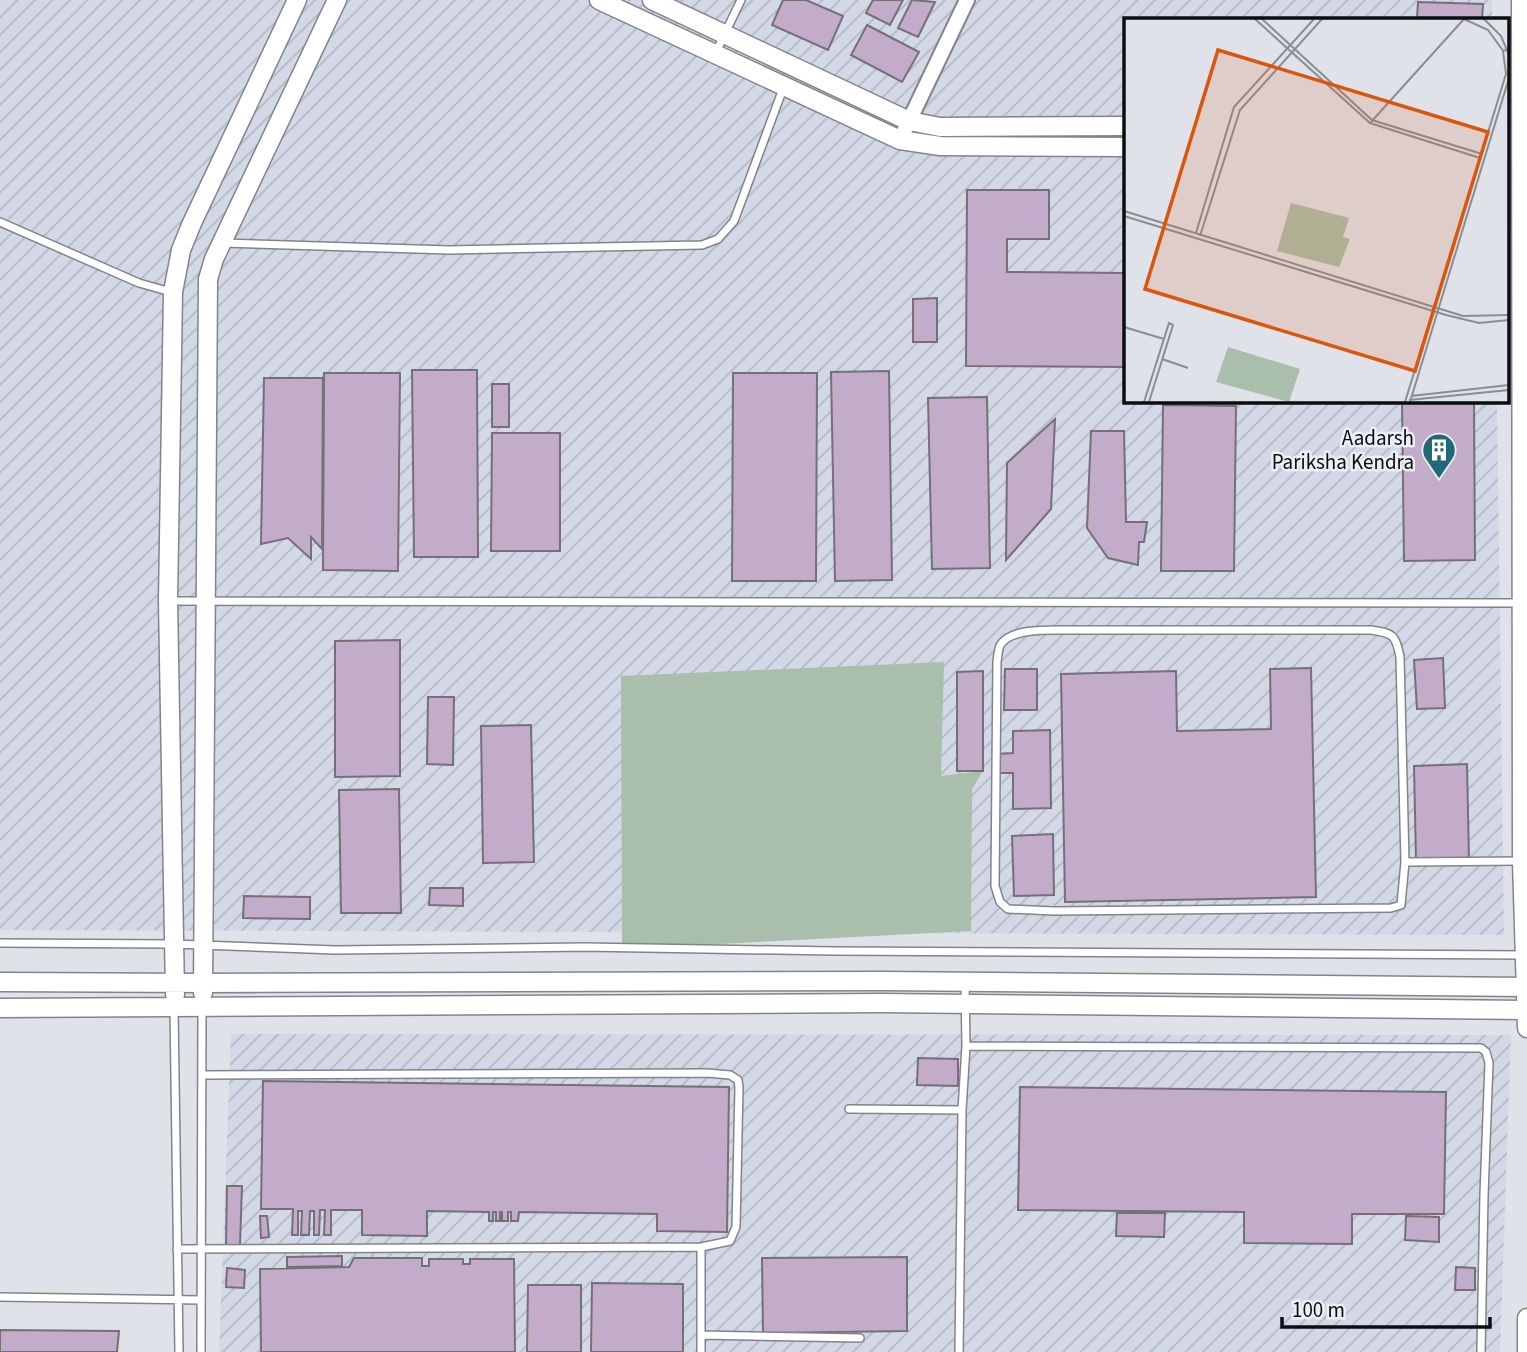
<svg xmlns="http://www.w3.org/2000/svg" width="1527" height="1352" font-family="'Source Sans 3',sans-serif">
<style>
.industrial{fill:url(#industrial-furrows)}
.green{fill:#a9bfab}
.building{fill:#c3acc9;stroke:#747075;stroke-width:2}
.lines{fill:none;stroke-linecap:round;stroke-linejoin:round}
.service-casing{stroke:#82848b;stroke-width:10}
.minor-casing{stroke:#82848b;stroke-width:18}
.tertiary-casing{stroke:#82848b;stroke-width:21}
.service{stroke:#fff;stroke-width:7}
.minor{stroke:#fff;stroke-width:14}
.tertiary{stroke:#fff;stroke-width:18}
.labels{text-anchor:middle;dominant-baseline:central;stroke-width:5;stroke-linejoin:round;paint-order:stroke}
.poi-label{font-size:21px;fill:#0c0d0f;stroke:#eceff6;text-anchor:end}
.inset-road{fill:none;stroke:#8b8d92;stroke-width:2}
.view{fill:#dd550c;fill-opacity:0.15;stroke:#dd550c;stroke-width:3.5}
.inset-edge{fill:none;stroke:#0c0d0f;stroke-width:3.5}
</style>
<defs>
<pattern id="industrial-furrows" width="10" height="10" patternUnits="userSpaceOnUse" patternTransform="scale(1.75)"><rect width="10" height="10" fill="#d3d8e7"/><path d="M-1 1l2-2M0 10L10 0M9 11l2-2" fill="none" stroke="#b4b8c5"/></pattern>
</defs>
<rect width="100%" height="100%" fill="#dfe2e9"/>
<path class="industrial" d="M0,0H1492V19H1126V401H1497L1504,935L0,930Z
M231,1034L1511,1035L1500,1352H219Z"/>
<path class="green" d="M944,662L941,776L983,771L972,789L971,931L622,949L621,676Z"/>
<path class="building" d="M783,0H806L843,16L828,50L772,25Z
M873,0H903L890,25L866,13Z
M912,0L935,2L918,37L898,28Z
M1418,2L1483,4L1482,19H1417Z
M867,25L919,52L902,82L851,55Z
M967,190H1049V239H1007V272L1126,273V367L966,366Z
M937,298V342H913V299Z
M412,370H477L478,557H414Z
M889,371L892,580L835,581L831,372Z
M324,373H400L398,571L323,570Z
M733,373H817L816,581H732Z
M264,378H323L322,549L311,537V559L288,538L261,544Z
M492,384H509V427H492Z
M987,397L990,568L932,569L928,398Z
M1402,401H1474L1475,560L1404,561Z
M1163,405L1236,406L1234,571H1161Z
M1055,419L1051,509L1006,560L1007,463Z
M1091,431H1124L1126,522H1147L1144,542H1139L1138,565L1108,558L1087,528Z
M492,433H560V551H491Z
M400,640V776L335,777V641Z
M1443,658L1445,708L1417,709L1414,660Z
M1311,668L1316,897L1065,902L1061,674L1176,671L1177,731L1271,729L1270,669Z
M1005,669H1037V710H1004Z
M983,671V771H957V672Z
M428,697H454L453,765L427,764Z
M531,725L534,862L483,863L481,726Z
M1050,730L1051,808L1013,809V773H997L996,754L1013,753V731Z
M1467,764L1469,860L1416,861L1414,766Z
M399,789L401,913H341L339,790Z
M1053,834L1054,895L1014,896L1012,836Z
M430,888H463V906L429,905Z
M244,896L310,897V919L243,918Z
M918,1058L958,1059V1086L917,1085Z
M263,1081L729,1087L727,1232L657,1231V1214L519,1212L518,1221H511V1212H508V1221H502V1212H500V1221H496V1212H493V1221H489V1212L427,1211V1236L362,1235V1210H331V1235H324L325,1210H320L319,1235H314V1211H310L309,1235H301L302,1211H298V1235H292L293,1209H261Z
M1020,1087L1446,1092L1444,1214H1352V1244L1244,1243V1212L1018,1210Z
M227,1186H242L240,1245H226Z
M1117,1213H1165L1164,1237L1116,1236Z
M260,1216H267L269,1237L261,1238Z
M1406,1216L1439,1217V1242L1405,1240Z
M342,1256V1266L287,1267V1257Z
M907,1257V1331L763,1333L762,1258Z
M354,1258H422V1266H429V1259H463V1264H470V1259H514L515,1352H261L260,1269L349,1267Z
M1456,1267L1475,1268V1290H1455Z
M227,1268L245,1270L244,1288L226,1287Z
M592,1283L683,1284V1352H591Z
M528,1285H581V1352H527Z
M0,1330L119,1331L117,1352H0Z"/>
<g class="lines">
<g class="service-casing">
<path id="service" d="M716,52L741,0
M0,222L139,283L171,292
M224,243L449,250L702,245L718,239L734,221L784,86
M169,601L1522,603
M1067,630H1371C1393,633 1396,635 1400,657L1405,862L1401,905L1391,908L1054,911L1008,909L1000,902L995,886L997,661C998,656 998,648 1001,644C1012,628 1050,630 1067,630Z
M1405,862L1522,861
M0,943L173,944L335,950L584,947L834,951L1526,955
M174,1009L179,1352
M966,1046L1481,1048L1486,1052L1489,1063L1484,1195L1481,1352
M849,1109L962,1110
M701,1247V1352
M177,1249L701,1247L730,1241L736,1227L739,1087L738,1080L730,1075L707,1073L202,1075
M0,1297L201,1300
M701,1335L860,1338
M201,1352L202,1008
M959,1352L962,1110L966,1046L965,982"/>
</g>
<g class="minor-casing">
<path id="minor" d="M900,140L967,0"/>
</g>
<g class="tertiary-casing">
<path id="tertiary" d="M599,0L900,140L940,146L1126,147
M652,0L909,121L940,127L1126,126
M1521,0L1522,861L1527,1028
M0,982L203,983L884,981L1527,987
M203,993L208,279L214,259L337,0
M175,995L168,601L173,292L181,250L192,223L297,0
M0,1008L882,1003L1527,1010
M1527,1352V1318"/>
</g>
<use href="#service" class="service"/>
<use href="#minor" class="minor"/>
<use href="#tertiary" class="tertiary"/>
</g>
<defs>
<g id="building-pin" transform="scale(1.75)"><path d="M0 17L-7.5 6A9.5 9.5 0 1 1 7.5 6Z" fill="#216976" stroke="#eceff6"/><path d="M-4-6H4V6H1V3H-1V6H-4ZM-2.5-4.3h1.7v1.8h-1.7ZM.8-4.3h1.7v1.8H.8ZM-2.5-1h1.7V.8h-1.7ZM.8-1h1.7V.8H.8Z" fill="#fff"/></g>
</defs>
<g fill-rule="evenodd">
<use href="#building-pin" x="1439" y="450"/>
</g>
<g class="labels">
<g class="poi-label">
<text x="1414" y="438">Aadarsh<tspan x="1414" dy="24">Pariksha Kendra</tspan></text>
</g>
</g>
<g transform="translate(1124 18)">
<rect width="385" height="385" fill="#dfe2e9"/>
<path d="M167,185L225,200L219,219L226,221L215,249L153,233ZM104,329L176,351L165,384L92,364Z" fill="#a9bfab"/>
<path class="inset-road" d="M131,1L246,105L356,140M138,1L248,102L358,136M340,1L364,12L380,34M360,1L377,18L385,37M247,104L340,1M0,193L339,298L385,297M0,198L322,297L355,305L385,302M72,215L110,89L190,1M76,218L116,92L198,1M0,309L40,321M38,341L64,350M287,378L385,367M285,382L385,372M20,384L45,305L49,307L25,384M281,384L382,56L379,33L385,30M286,384L385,60"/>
<path class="view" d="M94,32L364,114L291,353L21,271Z"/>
<rect width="385" height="385" class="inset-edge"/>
</g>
<path d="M1282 1317v10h208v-10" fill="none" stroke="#0c0d0f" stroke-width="3.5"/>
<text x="1292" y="1317" font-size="21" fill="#0c0d0f" stroke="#eceff6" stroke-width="5" paint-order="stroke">100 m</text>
</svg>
